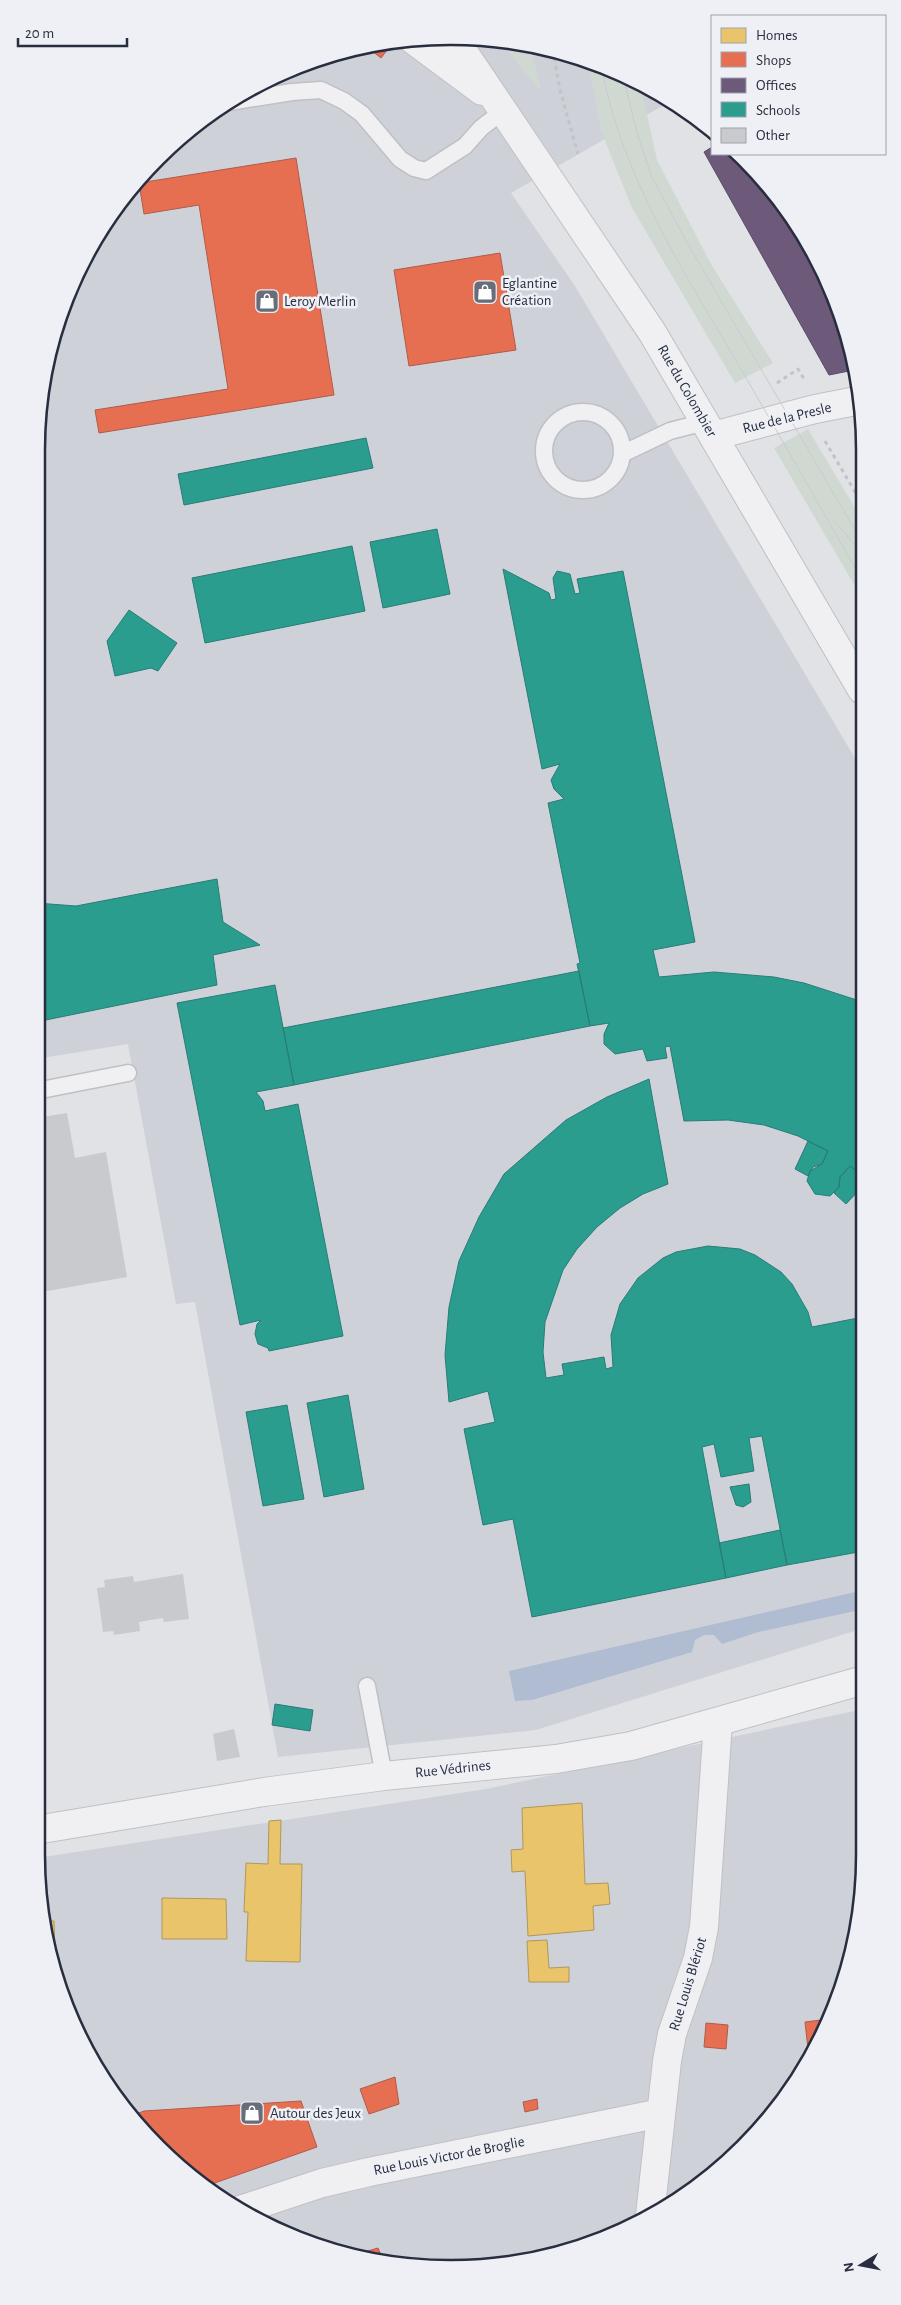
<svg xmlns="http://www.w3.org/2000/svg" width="901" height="2305" font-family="'Alegreya Sans',sans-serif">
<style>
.built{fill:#cfd1d9}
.green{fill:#d0d9d1}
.water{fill:#afbcd1}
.homes{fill:#e9c46a;stroke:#af975d}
.shops{fill:#e76f51;stroke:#ae5c4c}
.offices{fill:#6d597a;stroke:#584c68}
.schools{fill:#2a9d8f;stroke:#297c77}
.building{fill:#c9cace}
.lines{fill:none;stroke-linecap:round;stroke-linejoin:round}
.lane-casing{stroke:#bfc0c4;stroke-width:19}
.street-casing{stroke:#bfc0c4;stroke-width:30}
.path{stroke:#c2c3c8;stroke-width:3;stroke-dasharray:4 4;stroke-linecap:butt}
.lane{stroke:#f0f0f2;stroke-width:16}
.street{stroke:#f0f0f2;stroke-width:28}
.tram{stroke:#c9cbce;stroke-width:1}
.labels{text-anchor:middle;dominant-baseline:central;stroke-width:5;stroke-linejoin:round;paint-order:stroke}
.poi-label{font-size:15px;fill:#282e3f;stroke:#eef0f6;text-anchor:start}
.street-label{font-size:15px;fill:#282e3f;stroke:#eef0f6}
.rim{fill:none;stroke:#282e3f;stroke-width:2.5}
</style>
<rect width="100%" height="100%" fill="#e1e2e6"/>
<path class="built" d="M478,37L558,50L671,101L511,193L575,286L862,770L864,1628L536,1730L278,1757L195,1302L176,1304L128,1044L36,1059V450L50,343L79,267L122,198L178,139L244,92L318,58L397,40Z
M864,1709L865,1855L851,1962L822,2038L779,2106L680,2199L609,2237L532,2261L396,2265L318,2247L244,2213L139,2127L92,2061L58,1988L37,1858L486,1789Z"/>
<path class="green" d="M502,41L531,46L541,91L501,43Z
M589,65L641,88L657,160L711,264L773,363L735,383L632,208L601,131Z
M808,429L861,518L862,598L774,448Z"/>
<path class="water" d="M864,1590V1609L758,1632L722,1644L714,1635H704L695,1640L692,1652L532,1700L515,1701L509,1671Z"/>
<path class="homes" d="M582,1803L585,1884L608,1883L610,1904L593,1906L594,1930L528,1936L525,1871L512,1872L511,1850L523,1849L522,1808Z
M281,1820L280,1864H302L300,1962L246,1961L248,1912H244L246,1863L268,1864L269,1821Z
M162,1898L226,1899L227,1939H162Z
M47,1921H54L55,1953H53Z
M547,1940L549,1968L569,1967V1982H529L527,1941Z"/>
<path class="shops" d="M379,44L387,50L381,58L367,47Z
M296,158L334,395L99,433L95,410L228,389L199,205L144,214L139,183Z
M500,253L516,350L409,366L394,270Z
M829,2019L822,2038L809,2058L805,2022Z
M706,2023L728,2025L726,2049L704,2047Z
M395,2077L399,2104L369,2114L360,2089Z
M537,2099L538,2109L525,2112L523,2102Z
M301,2101L317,2147L209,2185L139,2127L131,2116L144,2111Z
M378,2248L384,2262L354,2255Z"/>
<path class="offices" d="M712,147V154H735L762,178L833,292L854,370L829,375L704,152Z"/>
<path class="schools" d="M366,438L373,468L184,505L178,474Z
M437,529L450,594L383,608L370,542Z
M352,546L365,611L205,643L192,578Z
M503,569L549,593L551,600L556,599L553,578L557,571L570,574L575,594L580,593L577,579L623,571L695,942L653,950L659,977L714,972L774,977L804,983L863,1002V1176L850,1166L840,1177L839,1187L830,1196L815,1194L807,1181L810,1171L822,1164L828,1151L798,1136L764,1125L728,1120L684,1121L670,1046L665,1047L667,1058L647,1061L643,1049L615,1054L604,1044V1034L609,1023L590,1026L577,964L580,963L548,803L564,799L554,789L551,780L560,764L542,769Z
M129,610L177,643L158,671L151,668L115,676L107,641Z
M217,879L223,922L260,945L213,955L217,985L36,1022V903L76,906Z
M579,971L590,1026L294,1085L283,1028Z
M275,985L294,1085L256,1092L263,1101L265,1111L298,1104L343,1336L269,1351L268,1348L258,1344L255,1334L257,1324L261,1320L240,1325L177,1003Z
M649,1079L668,1184L643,1194L620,1208L597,1227L577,1249L563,1270L545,1322L543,1352L546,1378L564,1375L562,1364L604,1357L606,1369L613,1367L611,1335L620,1304L638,1278L663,1258L676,1252L708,1246L740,1249L755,1255L781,1272L792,1284L808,1312L812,1327L863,1317L864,1551L787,1565L762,1436L749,1438L754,1471L721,1477L714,1444L702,1447L726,1578L532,1617L513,1519L483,1525L464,1429L495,1422L488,1391L449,1402L445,1355L449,1307L459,1261L479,1217L504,1174L566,1120L607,1097Z
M808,1141L828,1151L822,1164L813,1167L808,1176L795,1169Z
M850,1166L863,1176V1186L846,1204L834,1193L839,1187L840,1177Z
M348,1395L364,1489L324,1497L307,1403Z
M287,1405L304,1499L263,1506L246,1412Z
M749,1484L751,1502L743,1507L736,1505L730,1487Z
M780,1530L787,1565L726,1578L719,1543Z
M275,1704L313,1710L310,1731L272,1725Z"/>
<path class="building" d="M67,1113L75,1158L106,1152L127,1277L36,1293V1118Z
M183,1574L189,1619L164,1622L163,1618L139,1622L140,1631L114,1635L113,1631L103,1632L97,1588L105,1587L104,1580L133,1576L134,1582Z
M234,1729L240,1757L217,1761L213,1734Z"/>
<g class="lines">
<g class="lane-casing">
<path id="lane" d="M229,102L292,92L321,90L344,101L362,114L400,159L414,168L426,171L465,146L481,128L503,111
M544 451a39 39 0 1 1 78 0a39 39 0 1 1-78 0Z
M622,454L670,431L705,422
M36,1091L128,1073
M367,1686L384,1776"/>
</g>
<g class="street-casing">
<path id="street" d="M454,38L652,332L862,690
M412,39L482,91
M713,436L815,409L861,400
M36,1830L264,1792L384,1776L556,1759L631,1746L864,1680
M240,2210L322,2183L369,2172L661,2113
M650,2215L667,2061L672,2034L698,1958L704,1927L718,1722"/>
</g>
<path class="path" d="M553,50L560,90L578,154
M554,59L571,56
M777,383L798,369L804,379
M825,441L861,502"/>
<use href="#lane" class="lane"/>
<use href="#street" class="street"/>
<path class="tram" d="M602,70C623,176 680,266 734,357C777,431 819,505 862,580
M624,80L637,133L651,175L685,239L862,542
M834,521L862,553"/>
</g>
<defs>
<g id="shop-square" transform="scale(1.25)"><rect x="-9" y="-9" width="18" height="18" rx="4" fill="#696d79" stroke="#eef0f6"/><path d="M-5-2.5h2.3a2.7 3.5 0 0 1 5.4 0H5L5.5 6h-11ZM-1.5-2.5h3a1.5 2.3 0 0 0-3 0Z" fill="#fff"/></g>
</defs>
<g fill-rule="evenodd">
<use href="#shop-square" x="485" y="292"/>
<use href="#shop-square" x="267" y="301"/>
<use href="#shop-square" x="252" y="2113"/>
</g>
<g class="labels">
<g class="poi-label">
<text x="502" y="283">Eglantine<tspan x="502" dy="17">Création</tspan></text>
<text x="284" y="301">Leroy Merlin</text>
<text x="270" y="2113">Autour des Jeux</text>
</g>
<g class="street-label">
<text transform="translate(687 391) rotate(60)">Rue du Colombier</text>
<text transform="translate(787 418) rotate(-14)">Rue de la Presle</text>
<text transform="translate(453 1769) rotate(-6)">Rue Védrines</text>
<text transform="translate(688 1984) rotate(-73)">Rue Louis Blériot</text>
<text transform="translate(449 2156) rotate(-11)">Rue Louis Victor de Broglie</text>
</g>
</g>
<path d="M0 0H901V2305H0ZM450 45H451A405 405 0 0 1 856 450V1855A405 405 0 0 1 451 2260H450A405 405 0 0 1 45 1855V450A405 405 0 0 1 450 45Z" fill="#eef0f6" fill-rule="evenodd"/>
<path class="rim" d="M450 45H451A405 405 0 0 1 856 450V1855A405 405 0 0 1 451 2260H450A405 405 0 0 1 45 1855V450A405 405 0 0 1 450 45Z"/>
<rect x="711" y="15" width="175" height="140" fill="#eef0f6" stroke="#9fa2ad"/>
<rect x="721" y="28" width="25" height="15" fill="#e9c46a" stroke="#9fa2ad"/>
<text x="756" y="40" font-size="15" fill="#282e3f">Homes</text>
<rect x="721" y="52" width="25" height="15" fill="#e76f51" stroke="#9fa2ad"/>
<text x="756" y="65" font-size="15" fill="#282e3f">Shops</text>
<rect x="721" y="78" width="25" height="15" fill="#6d597a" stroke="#9fa2ad"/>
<text x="756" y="90" font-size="15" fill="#282e3f">Offices</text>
<rect x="721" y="102" width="25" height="15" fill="#2a9d8f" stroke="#9fa2ad"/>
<text x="756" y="115" font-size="15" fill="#282e3f">Schools</text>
<rect x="721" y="128" width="25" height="15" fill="#c9cace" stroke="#9fa2ad"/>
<text x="756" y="140" font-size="15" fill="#282e3f">Other</text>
<g transform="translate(861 2265) rotate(260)" stroke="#eef0f6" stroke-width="4" paint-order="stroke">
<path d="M0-4L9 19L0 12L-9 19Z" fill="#282e3f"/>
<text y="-8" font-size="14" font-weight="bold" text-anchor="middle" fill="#282e3f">N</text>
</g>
<path d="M18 38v8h109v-8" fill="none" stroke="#282e3f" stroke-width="2.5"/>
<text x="25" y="38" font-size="15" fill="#282e3f" stroke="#eef0f6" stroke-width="4" paint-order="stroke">20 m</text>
</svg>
